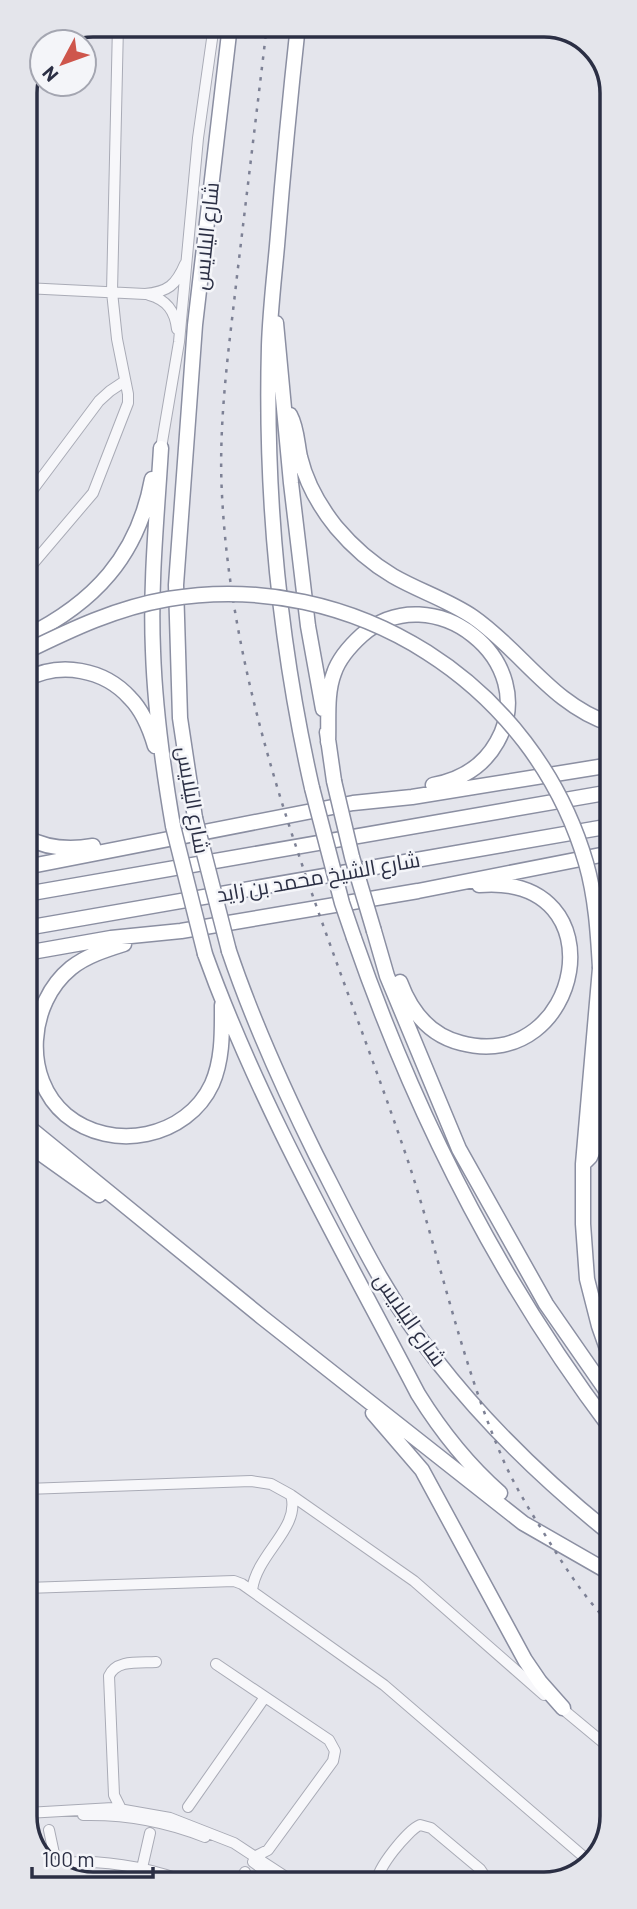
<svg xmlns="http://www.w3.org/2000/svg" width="637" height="1909" font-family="Barlow,Cairo,sans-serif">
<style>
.built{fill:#d2d4dd}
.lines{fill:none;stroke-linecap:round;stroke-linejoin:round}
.minor-casing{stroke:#a9abb6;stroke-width:12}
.highway-casing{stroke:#8b8fa2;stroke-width:17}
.minor{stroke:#f7f7fa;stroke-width:10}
.highway{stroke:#fff;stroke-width:14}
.rail{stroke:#7d8195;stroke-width:2.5;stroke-dasharray:3.5 7;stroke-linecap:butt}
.highway-bridge-casing{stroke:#8b8fa2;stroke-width:17;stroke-linecap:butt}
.highway-bridge{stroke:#fff;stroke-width:14}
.labels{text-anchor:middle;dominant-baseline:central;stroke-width:5;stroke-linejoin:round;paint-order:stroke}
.street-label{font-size:21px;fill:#2b2f44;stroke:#f4f5f9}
.rim{fill:none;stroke:#2b2f44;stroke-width:3.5}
</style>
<rect width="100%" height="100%" fill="#e4e5ec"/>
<path class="built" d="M612,1170V1318L607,1299V1216Z"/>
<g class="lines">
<g class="minor-casing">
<path id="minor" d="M25,288L145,294C168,292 176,285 185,264
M149,295C167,300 175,311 177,329
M161,448L179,342L198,138L214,25
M25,500L99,401L110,391L125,381
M25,573L93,493L128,403V394L117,339L112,292L118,25
M26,1489L251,1481L271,1484L291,1495L414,1581L544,1695
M26,1588L234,1581L242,1584L384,1685L591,1863
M252,1590C257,1553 301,1528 291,1495
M216,1664L329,1740L335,1751L333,1761L268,1850L256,1856
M559,1706L612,1750
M188,1807L265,1697
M121,1809L114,1795L109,1676C116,1659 140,1663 156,1662
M27,1813L113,1808L170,1818L234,1843L295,1883
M83,1815C126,1814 165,1821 205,1837
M49,1830L56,1863
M253,1862L282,1883
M46,1865C96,1857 145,1866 192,1884
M142,1868L150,1833
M377,1883C375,1870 408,1830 420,1825L431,1828L480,1869L484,1875L485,1883
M238,1884L245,1872"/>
</g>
<g class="highway-casing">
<path id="highway" d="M298,25C290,98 283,172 277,246C274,279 270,313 269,346C265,495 279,642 312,788
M276,323L291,483L308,626L323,709
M290,415C297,428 297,443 300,457C306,482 320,507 336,527C352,546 371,563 393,576C419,591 448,600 473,617C522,651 552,705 611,724
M161,448C157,515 150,583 153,651C155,710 163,768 173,826
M25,637C94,603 138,556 152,479
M25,680C60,661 104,669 130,698C143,711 150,729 155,746
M327,732L334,781
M328,742C329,719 326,694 334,673C339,658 351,645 362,635C432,574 543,661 497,742C483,767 460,780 433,785
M195,818L180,718L176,585L195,325L230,25
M26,837C47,849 69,850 93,846
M26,867L353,803L412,797L611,765
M26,894L611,792
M26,928L611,826
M374,931L387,976L459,1149L546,1304L612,1399
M354,938C415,1114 500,1282 612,1430
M124,944C105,950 86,956 71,968C28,1003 22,1078 66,1115C112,1153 187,1138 212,1084C223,1059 222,1031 222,1005
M229,951C253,1022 283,1088 316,1155C337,1196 357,1237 380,1277C438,1377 522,1463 612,1535
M26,953L111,938L181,931L418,891L611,853
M205,954C260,1107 343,1250 418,1394C441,1431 467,1464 500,1493
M600,968L583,1164V1224L587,1279L599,1326L612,1363
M400,982C411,1012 429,1035 461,1043C582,1075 622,873 479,885
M26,1125L263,1318L523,1523L612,1574
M26,1143L99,1195
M584,1163L590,1157L595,1145L604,1063L611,1025
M373,1413L422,1470L525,1660L540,1682L563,1708"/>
</g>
<use href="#minor" class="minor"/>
<use href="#highway" class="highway"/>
<path class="rail" d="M267,25C257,109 247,192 237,276C229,348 218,422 222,495C234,730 336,947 410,1167C442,1266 463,1369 505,1464C517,1490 532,1514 547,1538C566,1569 586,1600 612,1626"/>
<g class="highway-bridge-casing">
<path id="highway-bridge" d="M25,652C72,629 116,608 168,599C353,568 534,684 586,863C596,898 598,933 600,968
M334,781L352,857L374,931
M312,788L342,903L354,938
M195,818L229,951
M173,826L205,954"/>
</g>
<use href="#highway-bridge" class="highway-bridge"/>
</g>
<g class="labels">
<g class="street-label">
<text transform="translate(205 236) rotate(-84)">شارع اليلايس</text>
<text transform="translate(194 800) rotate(80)">شارع اليلايس</text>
<text transform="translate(318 876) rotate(-10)">شارع الشيخ محمد بن زايد</text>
<text transform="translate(411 1319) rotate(55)">شارع اليلايس</text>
</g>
</g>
<path d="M0 0H637V1909H0ZM93 37H544A56 56 0 0 1 600 93V1816A56 56 0 0 1 544 1872H93A56 56 0 0 1 37 1816V93A56 56 0 0 1 93 37Z" fill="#e4e5eb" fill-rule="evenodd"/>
<path class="rim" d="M93 37H544A56 56 0 0 1 600 93V1816A56 56 0 0 1 544 1872H93A56 56 0 0 1 37 1816V93A56 56 0 0 1 93 37Z"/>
<g transform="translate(63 63) rotate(229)"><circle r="33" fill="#f4f5f9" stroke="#a4a6b1" stroke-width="2"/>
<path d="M0-5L12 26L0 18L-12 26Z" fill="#ce564c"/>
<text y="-10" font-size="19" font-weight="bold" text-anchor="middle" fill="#2b2f44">N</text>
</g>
<path d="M32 1867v10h121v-10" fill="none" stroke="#2b2f44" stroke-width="3.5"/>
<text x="42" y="1867" font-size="21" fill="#2b2f44" stroke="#f4f5f9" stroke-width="5" paint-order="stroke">100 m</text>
</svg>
